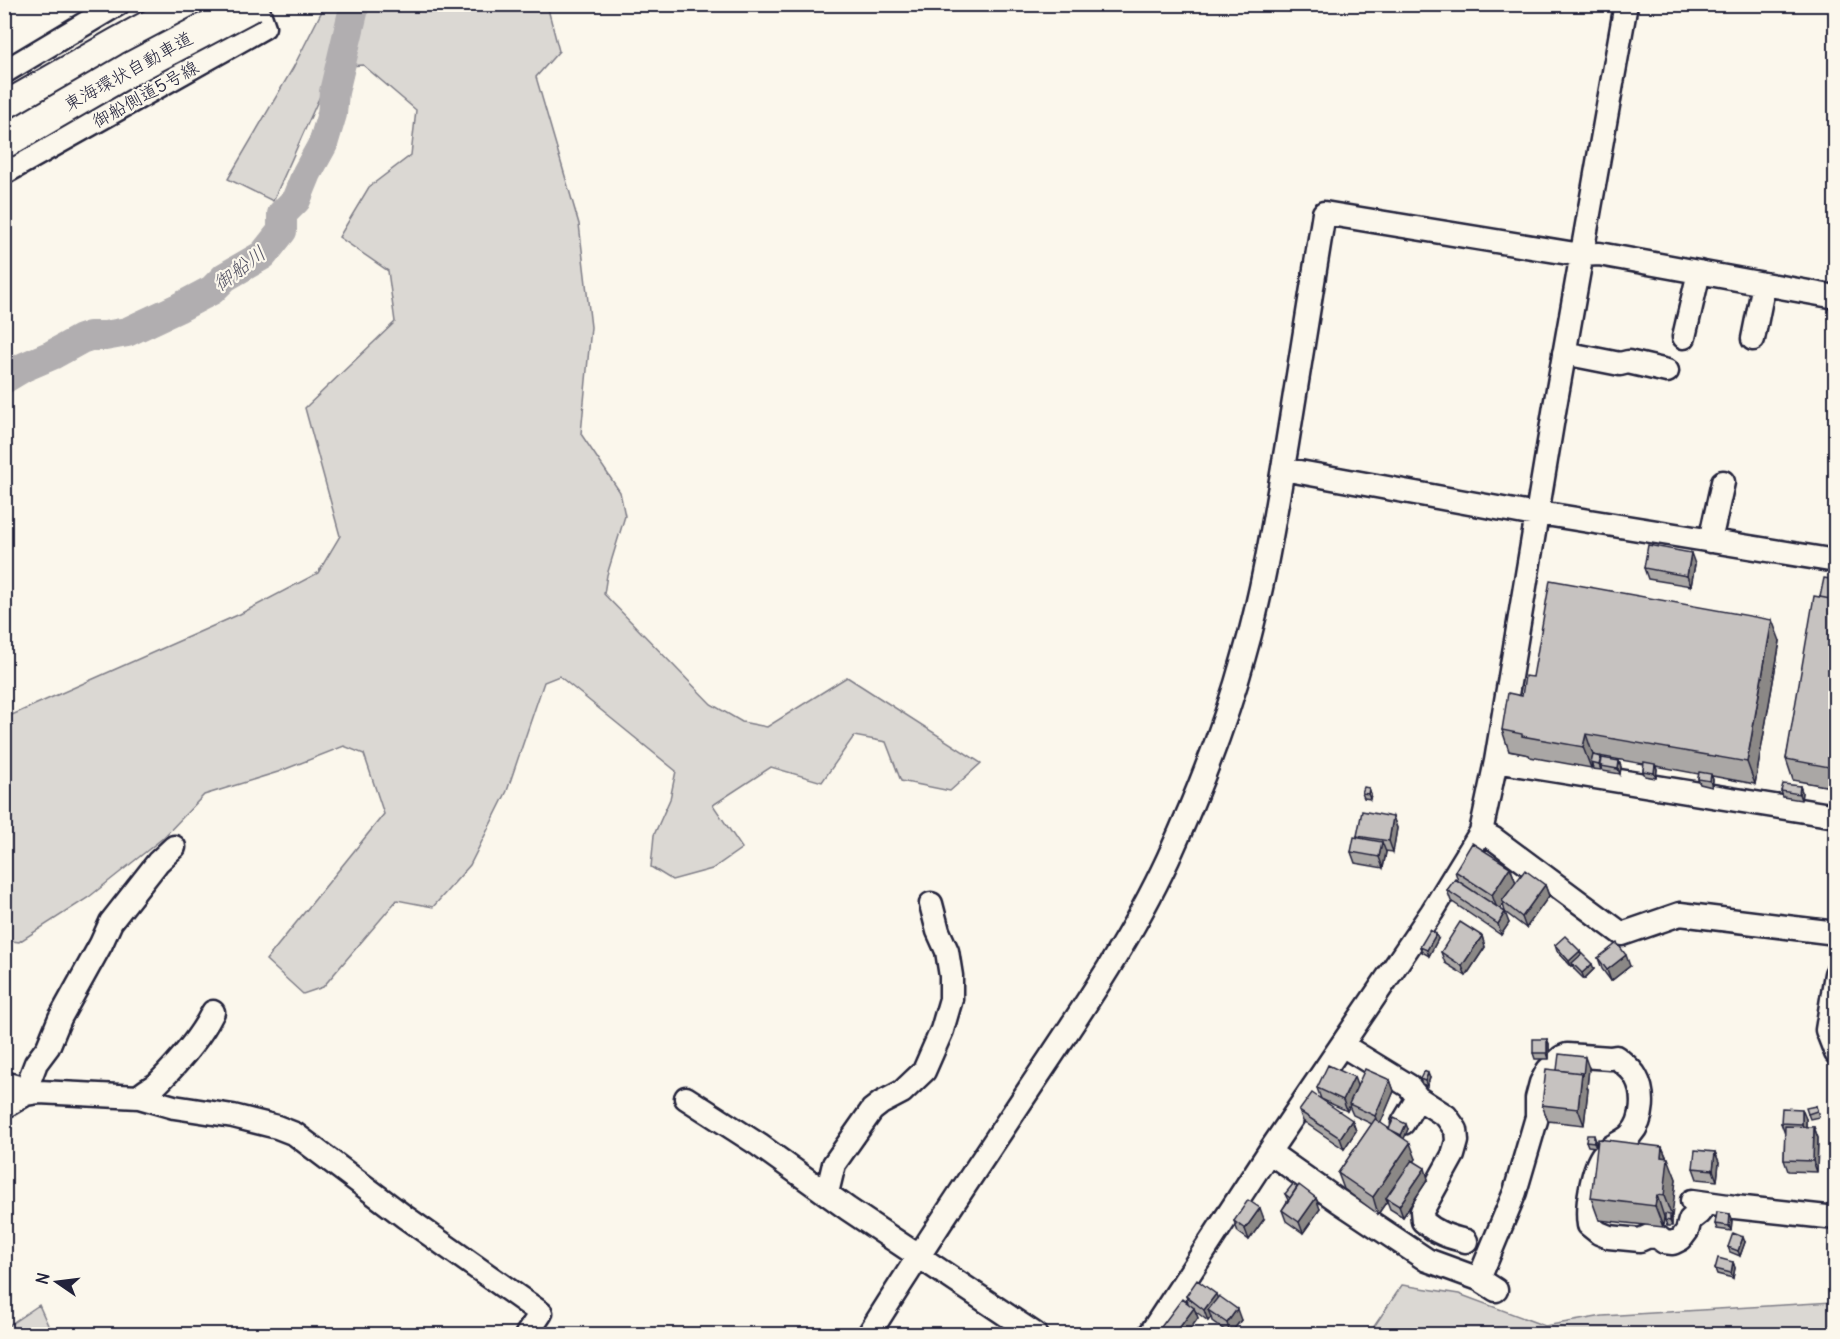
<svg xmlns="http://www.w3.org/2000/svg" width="1840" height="1339" font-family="Delius,'Klee One',sans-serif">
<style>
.green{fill:#dbd8d3;stroke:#7e7d87;stroke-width:1.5}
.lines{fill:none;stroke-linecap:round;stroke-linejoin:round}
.river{stroke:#b1aeb0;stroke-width:30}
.minor-casing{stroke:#22223b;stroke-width:27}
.highway-casing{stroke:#22223b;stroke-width:36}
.minor{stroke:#fbf7ec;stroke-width:22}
.highway{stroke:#fbf7ec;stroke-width:32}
.highway-bridge-casing{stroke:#22223b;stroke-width:36;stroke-linecap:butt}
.highway-bridge{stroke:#fbf7ec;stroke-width:32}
.wall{fill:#aaa7a5;stroke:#22223b;stroke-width:1.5}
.shaded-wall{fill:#8b8886;stroke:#22223b;stroke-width:1.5}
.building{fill:#c6c2c0;stroke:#22223b;stroke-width:1.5}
.labels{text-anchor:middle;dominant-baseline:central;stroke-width:4.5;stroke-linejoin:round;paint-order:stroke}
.street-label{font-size:18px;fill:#22223b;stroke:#fbf7ec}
.water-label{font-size:20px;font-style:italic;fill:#545364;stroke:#fbf7ec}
</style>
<rect width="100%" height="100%" fill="#fbf7ec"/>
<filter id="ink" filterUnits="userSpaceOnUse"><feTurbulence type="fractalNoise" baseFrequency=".0167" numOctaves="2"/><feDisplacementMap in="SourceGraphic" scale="12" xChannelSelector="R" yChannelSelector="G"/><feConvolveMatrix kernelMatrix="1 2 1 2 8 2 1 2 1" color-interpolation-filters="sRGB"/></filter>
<g filter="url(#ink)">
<path class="green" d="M325,5H547L559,51L536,77L579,224L591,327L581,434L620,492L625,516L607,575L604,594L711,704L742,722L767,727L847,677L981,763L950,791L901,781L886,742L854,736L822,782L771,767L713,805L742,848L712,869L672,880L651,867L654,835L670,799L676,771L559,676L544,682L507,791L470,865L433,907L397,900L323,987L303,994L266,960L384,814L364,754L344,746L278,772L204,795L163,838L89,897L19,942L5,940V718L240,614L318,573L340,536L305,408L395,322L388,271L339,237L369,187L411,155L416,110L363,65L333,67L273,201L228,179L293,68Z
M1402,1285L1459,1294L1545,1326L1603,1316L1833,1302L1835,1334H1369Z
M39,1305L52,1334H5V1328Z"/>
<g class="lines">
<path class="river" d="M4,379L24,367L52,355L81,339L90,336H105L127,332L178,308L212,290L225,277L263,255L282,231V214L296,200L307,173L323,144L332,114L334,92L355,4"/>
<g class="minor-casing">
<path id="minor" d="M4,72L118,4
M4,173L264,27L256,4
M1684,337L1699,272
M1753,339L1764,284
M1564,353L1620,364L1628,362L1667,371
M1283,469L1536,515H1552L1836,561
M1710,541L1723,482
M1496,761L1836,816
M1481,832L1494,839L1622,934L1680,914L1836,933
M1836,974L1827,1030L1836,1053
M1342,1045L1409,1086L1418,1098L1403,1123
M4,1083L26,1089
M26,1094V1089L36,1063L48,1047L60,1018L101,944L111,922L158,862L174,847
M139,1097C144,1091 152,1088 158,1083C179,1062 200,1038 213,1012
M686,1098L759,1145L848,1209L1035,1334
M1418,1098L1446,1116L1456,1130L1457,1141L1453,1155L1422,1211L1423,1221C1436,1233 1449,1237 1466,1241
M4,1107L26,1094L39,1092L139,1097L174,1107L233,1116L277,1127L295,1134L405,1217L541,1313L527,1334
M1269,1152L1337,1200L1427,1260L1479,1279L1496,1290
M827,1193L834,1164L872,1110L881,1103L902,1092L924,1071L942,1030L951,999V976L947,951L938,931L931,904
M1692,1201L1735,1207L1836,1218
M1479,1279L1515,1192L1537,1117V1098L1541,1083L1548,1070L1562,1057L1567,1055L1610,1058L1616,1057C1623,1063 1632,1069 1636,1077C1645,1093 1644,1120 1631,1134C1624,1142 1611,1145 1604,1153C1592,1168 1586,1207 1589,1225L1599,1233L1609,1237L1640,1240L1649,1236L1658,1237L1664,1242L1673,1243L1681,1239L1687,1231L1690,1220L1699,1213L1706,1203
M869,1334C920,1252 974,1172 1028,1091C1078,1016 1130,941 1168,859C1198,793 1225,726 1244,656C1264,587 1275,515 1287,444C1300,367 1312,290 1324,213L1581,255L1599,254L1836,297
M1150,1334L1269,1152L1432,912L1481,832L1496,761L1555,406L1626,4"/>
</g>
<g class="highway-casing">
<path id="highway" d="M4,109L118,44L191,4"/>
</g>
<use href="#minor" class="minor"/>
<use href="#highway" class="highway"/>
<g class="highway-bridge-casing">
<path id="highway-bridge" d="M4,142L130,69L253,4"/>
</g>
<use href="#highway-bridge" class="highway-bridge"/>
</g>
<path class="wall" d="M1695,564L1691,586L1648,579L1644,568Z
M1836,580V788L1793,780L1786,759L1820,597Z
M1780,641L1755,784L1712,776L1713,780L1712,787L1700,784L1698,779L1699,774L1656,766L1657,769L1656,778L1645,776L1643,771L1644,764L1593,755L1601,757L1602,760L1619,761L1621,767L1620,774L1603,771L1602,768L1601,770L1593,769L1592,765L1591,768L1530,757L1529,755L1509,751L1502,730L1533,677Z
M1800,786L1802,792L1801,800L1783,797L1781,791Z
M1369,788L1371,794L1370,799L1364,798L1362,793Z
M1393,817L1397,828L1393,852L1385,851L1386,852L1383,868L1355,863L1351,852L1358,837L1357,836Z
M1510,867L1516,883L1545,885L1549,896L1526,928L1505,912L1503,904L1500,909L1509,923L1501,935L1451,901L1447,890L1458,881L1455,871Z
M1482,936L1485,947L1466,976L1445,963L1441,952Z
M1438,939L1429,956L1422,952L1420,947Z
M1555,945L1580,951L1581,954L1594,969L1584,979L1574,969L1573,965L1571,966L1557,951Z
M1598,958L1630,966L1611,981L1602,969Z
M1547,1039L1549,1044V1059H1535L1533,1053Z
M1589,1068L1587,1087L1588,1089L1584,1125L1548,1121L1542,1105Z
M1430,1078L1427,1086L1422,1084L1420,1079Z
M1390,1080L1394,1091L1380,1123L1389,1129H1408L1403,1139L1416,1159L1414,1161L1428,1179L1403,1217L1390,1209L1387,1201L1378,1214L1344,1189L1338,1173L1372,1124L1353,1115L1349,1106L1347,1111L1321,1099L1317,1088L1357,1086Z
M1816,1106L1819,1117L1810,1119L1808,1114Z
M1299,1111L1352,1120L1356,1131L1344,1149L1303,1121Z
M1806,1119V1127H1814L1818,1138L1817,1172L1788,1171L1784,1160L1785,1134L1781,1123Z
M1586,1141H1596V1147L1588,1146Z
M1662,1147L1676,1179L1671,1217L1672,1220V1226H1667L1664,1217L1663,1227L1599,1220L1591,1198Z
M1715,1152L1719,1162L1717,1181L1697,1179L1693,1168Z
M1285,1194L1320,1209L1303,1233L1286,1221L1282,1210L1288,1200Z
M1730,1214L1732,1219L1731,1231L1717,1229L1715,1224Z
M1264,1219L1249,1240L1238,1232L1234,1221Z
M1745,1242L1740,1256L1730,1252L1728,1247Z
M1733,1262L1735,1268L1733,1278L1717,1274L1715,1269Z
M1186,1296L1217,1298L1241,1320L1230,1334L1212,1321L1211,1317L1208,1321L1195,1311L1198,1318L1186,1335H1155L1188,1303Z"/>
<path class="shaded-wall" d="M1691,553L1695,564L1691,586L1687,576Z
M1772,620L1780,641L1755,784L1747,762Z
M1586,734L1593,755L1591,768L1583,747Z
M1601,757L1603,762L1601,766V770L1599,765Z
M1619,761L1621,767L1620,774L1618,769Z
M1655,764L1657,769L1656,778L1654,773Z
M1711,774L1713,780L1712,787L1710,781Z
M1800,786L1802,792L1801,800L1799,794Z
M1369,788L1371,794L1370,799L1368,794Z
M1393,817L1397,828L1393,852L1389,841Z
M1382,842L1386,852L1383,868L1379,857Z
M1510,867L1516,883L1502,901L1503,904L1498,911L1492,895Z
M1545,885L1549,896L1526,928L1522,917Z
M1505,912L1509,923L1501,935L1498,924Z
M1436,934L1438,939L1429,956L1427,950Z
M1482,936L1485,947L1466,976L1462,966Z
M1580,951L1582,957L1571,966L1569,961Z
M1626,955L1630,966L1611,981L1607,970Z
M1592,964L1594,969L1584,979L1582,973Z
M1547,1039L1549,1044V1059L1547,1053Z
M1585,1057L1589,1068L1587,1087L1588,1089L1584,1125L1578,1109L1582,1073Z
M1428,1073L1430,1078L1427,1086L1425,1081Z
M1354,1077L1358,1088L1347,1111L1343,1100Z
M1390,1080L1394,1091L1379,1127L1375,1116Z
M1802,1109L1806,1119V1135L1802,1124Z
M1352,1120L1356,1131L1344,1149L1340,1138Z
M1406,1124L1408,1129L1403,1141L1401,1135Z
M1814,1127L1818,1138L1817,1172L1813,1161Z
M1594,1135L1596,1141V1147L1594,1142Z
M1410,1143L1416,1159L1388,1199L1386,1198L1387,1201L1378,1214L1373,1197Z
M1662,1147L1668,1162V1158L1676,1179L1672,1217L1664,1196L1661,1157Z
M1715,1152L1719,1162L1717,1181L1713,1170Z
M1425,1168L1428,1179L1403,1217L1399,1206Z
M1657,1195L1664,1217L1663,1227L1655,1206Z
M1316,1198L1320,1209L1303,1233L1299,1222Z
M1260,1208L1264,1219L1249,1240L1245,1229Z
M1730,1214L1732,1219L1731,1231L1729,1226Z
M1670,1215L1672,1220V1226L1670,1221Z
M1743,1237L1745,1242L1740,1256L1738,1251Z
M1733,1262L1735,1268L1733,1278L1731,1273Z
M1216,1294L1220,1305L1208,1310L1211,1317L1208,1321L1204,1310Z
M1194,1308L1198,1318L1186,1335H1174Z
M1237,1309L1241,1320L1230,1334L1227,1323Z"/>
<path class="building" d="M1648,545L1691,553L1687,576L1644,568Z
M1824,578L1836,580V600L1820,597Z
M1550,580L1772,620L1747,762L1586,734L1583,747L1522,736V734L1502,730L1508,693L1522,696L1525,676L1533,677Z
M1814,596L1836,600V761L1834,768L1786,759Z
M1593,755L1601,757L1599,765L1591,763Z
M1602,758L1619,761L1618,769L1601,766Z
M1644,762L1655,764L1654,773L1643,771Z
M1699,772L1711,774L1710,781L1698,779Z
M1783,784L1800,786L1799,794L1781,791Z
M1364,787L1369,788L1368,794L1362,793Z
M1362,811L1393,817L1389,841L1357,836Z
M1354,837L1382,842L1379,857L1351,852Z
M1472,843L1510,867L1492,895L1455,871Z
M1525,870L1545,885L1522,917L1502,901Z
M1455,879L1505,912L1498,924L1447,890Z
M1460,922L1482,936L1462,966L1441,952Z
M1430,930L1436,934L1427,950L1420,947Z
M1565,936L1580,951L1569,961L1555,945Z
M1617,943L1626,955L1607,970L1598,958Z
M1582,954L1592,964L1582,973L1572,963Z
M1533,1039H1547V1053H1533Z
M1559,1054L1585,1057L1583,1076L1582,1073L1557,1070Z
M1328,1065L1354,1077L1343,1100L1317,1088Z
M1365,1069L1390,1080L1375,1116L1349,1104Z
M1546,1069L1582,1073L1578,1109L1542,1105Z
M1424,1071L1428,1073L1425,1081L1420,1079Z
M1312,1093L1352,1120L1340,1138L1299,1111Z
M1816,1106L1817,1111L1808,1114L1806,1108Z
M1782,1108L1802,1109V1124L1781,1123Z
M1394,1118L1406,1124L1401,1135L1389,1129Z
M1375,1119L1410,1143L1373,1197L1338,1173Z
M1785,1126L1814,1127L1813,1161L1784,1160Z
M1587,1135H1594V1142L1586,1141Z
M1598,1139L1662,1147L1661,1157L1668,1158L1664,1196L1657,1195L1655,1206L1591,1198Z
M1695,1150L1715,1152L1713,1170L1693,1168Z
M1412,1160L1425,1168L1399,1206L1386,1198Z
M1293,1184L1297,1187L1290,1198L1285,1194Z
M1299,1185L1316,1198L1299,1222L1282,1210Z
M1248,1200L1260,1208L1245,1229L1234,1221Z
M1717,1212L1730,1214L1729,1226L1715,1224Z
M1665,1214L1670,1215V1221L1665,1220Z
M1733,1233L1743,1237L1738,1251L1728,1247Z
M1718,1258L1733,1262L1731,1273L1715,1269Z
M1197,1280L1216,1294L1204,1310L1186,1296Z
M1219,1296L1237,1309L1227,1323L1208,1310Z
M1182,1299L1194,1308L1174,1335H1155Z"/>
</g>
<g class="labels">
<g class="street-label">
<text transform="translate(128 71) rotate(-29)">東海環状自動車道</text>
<text transform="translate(145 94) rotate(-29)">御船側道5号線</text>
</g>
<g class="water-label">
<text transform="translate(239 268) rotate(-37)">御船川</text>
</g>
</g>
<rect width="1840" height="1339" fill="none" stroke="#fbf7ec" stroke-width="24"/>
<rect x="12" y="12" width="1816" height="1315" fill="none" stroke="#22223b" stroke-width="2" filter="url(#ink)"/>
<g transform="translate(57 1282) rotate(284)" stroke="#fbf7ec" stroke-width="4.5" paint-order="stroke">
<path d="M0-4.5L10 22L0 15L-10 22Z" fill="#22223b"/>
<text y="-9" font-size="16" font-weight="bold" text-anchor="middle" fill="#22223b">N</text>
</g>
</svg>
